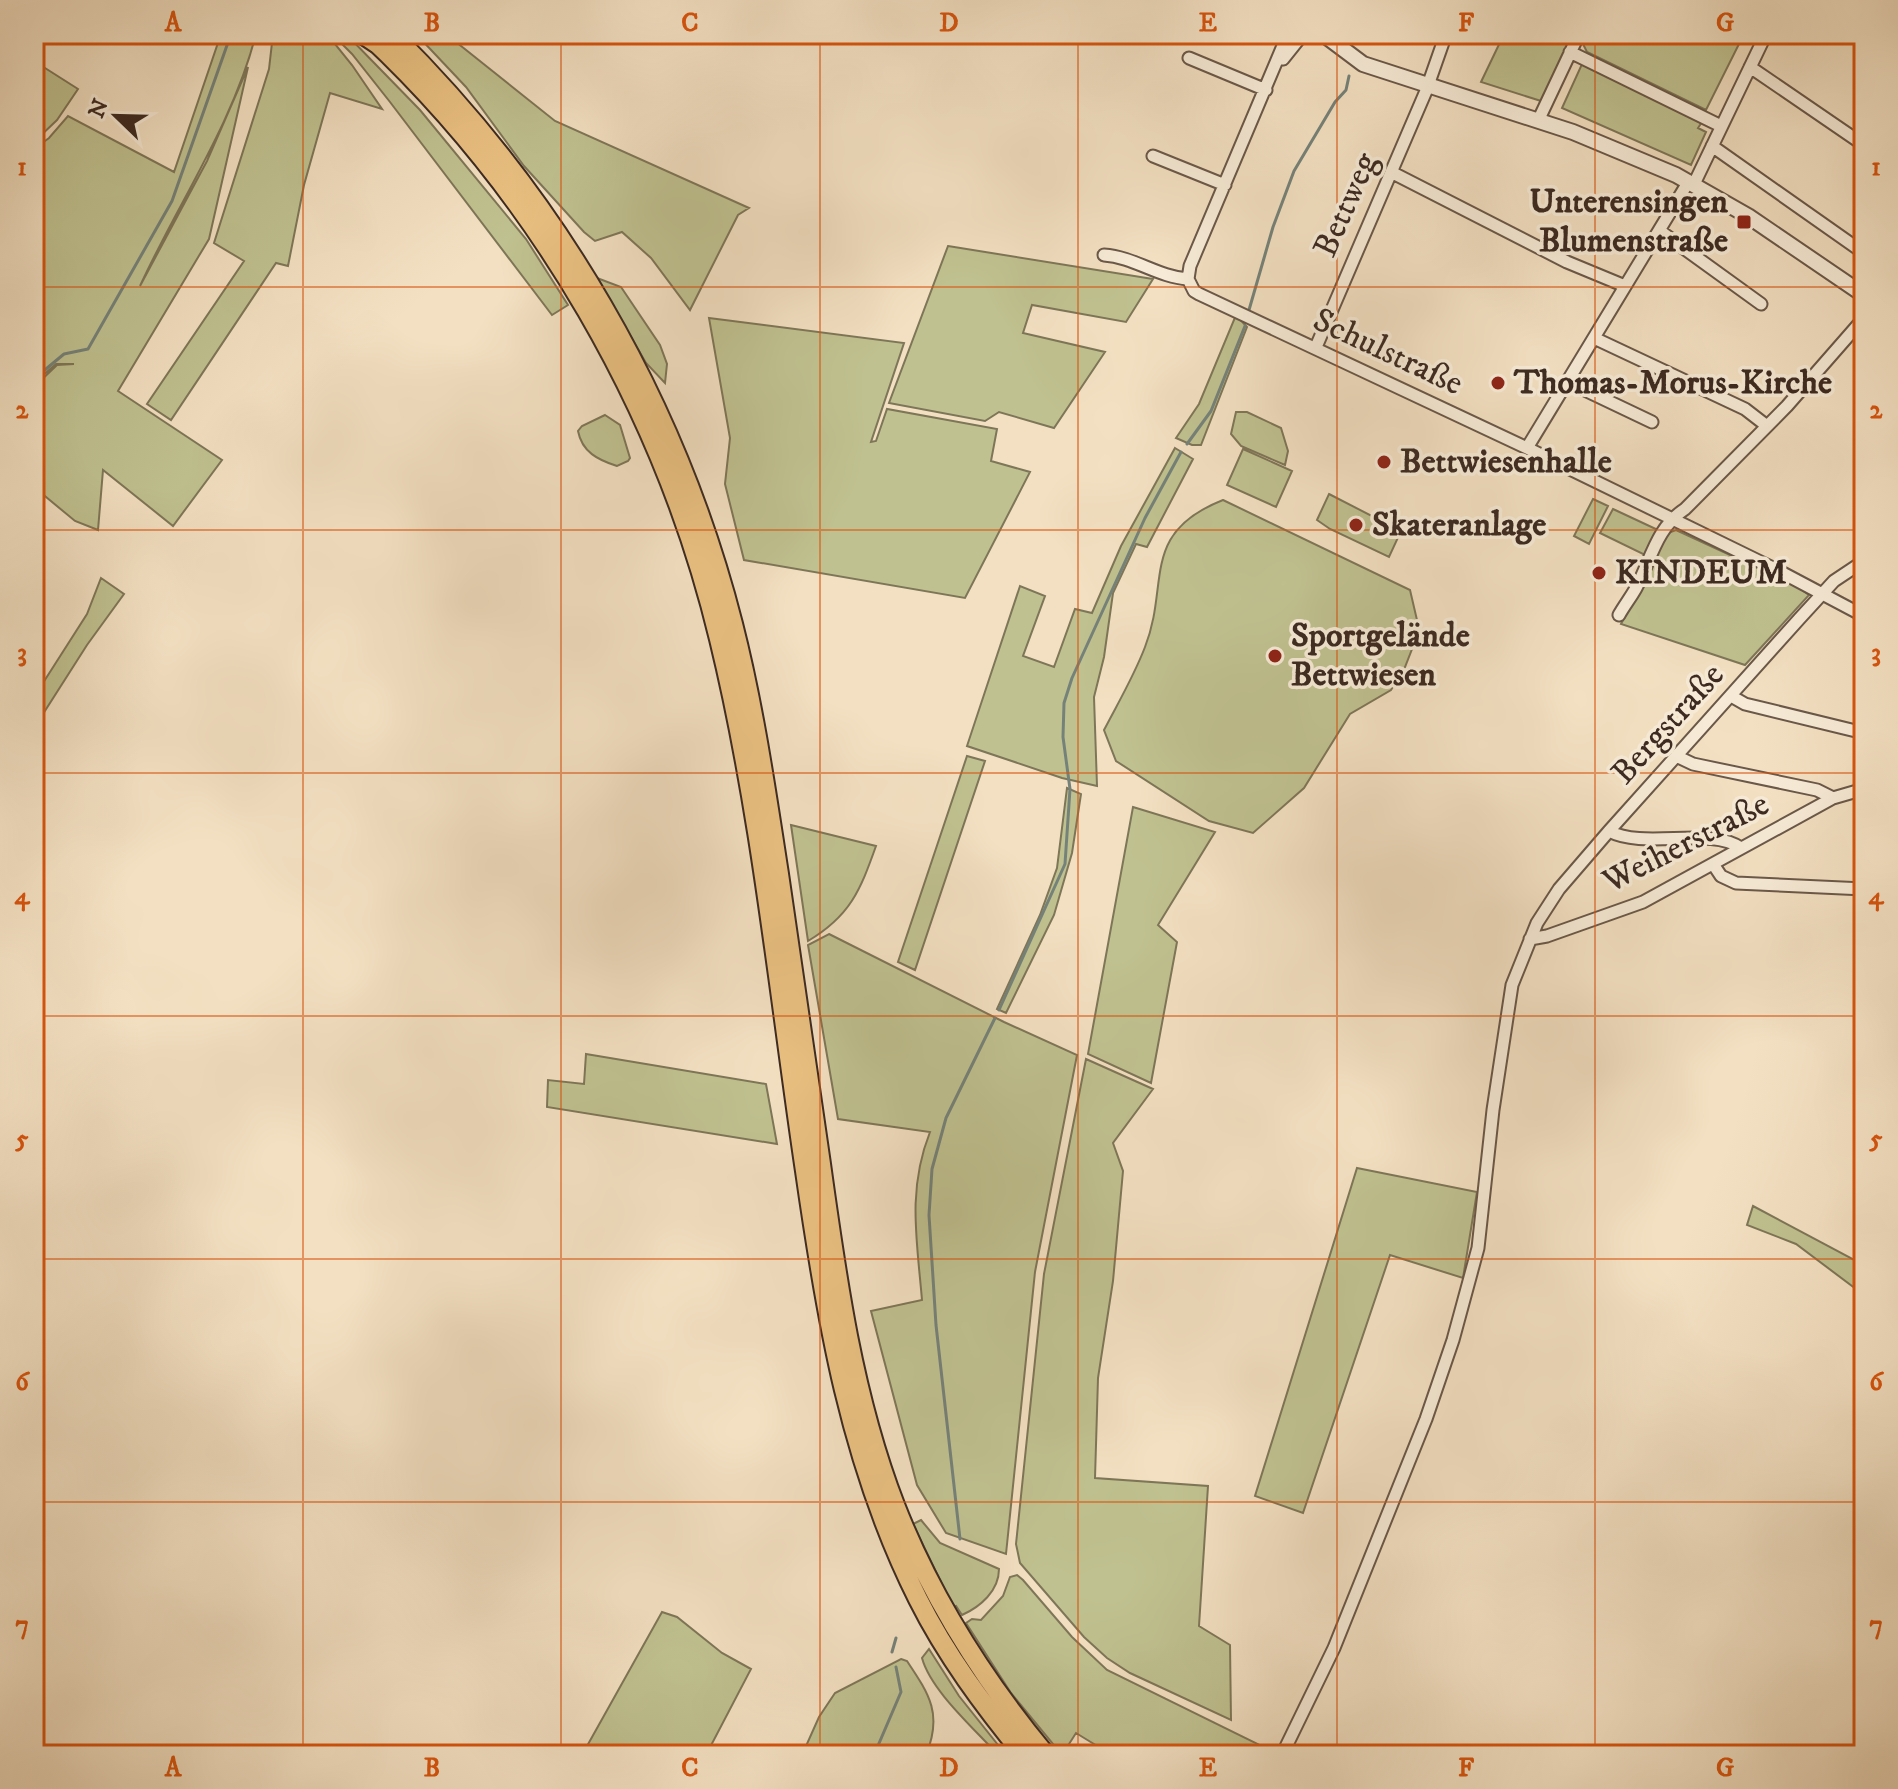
<svg xmlns="http://www.w3.org/2000/svg" width="1898" height="1789" font-family="'IM FELL DW Pica',serif">
<style>
.green{fill:#c0c190;stroke:#7e7658;stroke-width:2}
.lines{fill:none;stroke-linecap:round;stroke-linejoin:round}
.stream{stroke:#758279;stroke-width:3}
.minor-casing{stroke:#6a5849;stroke-width:15}
.tertiary-casing{stroke:#6a5849;stroke-width:18}
.trunk-casing{stroke:#3c2a21;stroke-width:22}
.motorway-casing{stroke:#3c2a21;stroke-width:24}
.minor{stroke:#f7ebd7;stroke-width:11}
.tertiary{stroke:#f7ebd7;stroke-width:14}
.trunk{stroke:#eac081;stroke-width:18}
.motorway{stroke:#eac081;stroke-width:20}
.grid{fill:none;stroke:#d7540e;stroke-width:2;stroke-opacity:0.55}
.poi-dot{fill:#8f2418;stroke:#f7ebd7;stroke-width:3}
.labels{text-anchor:middle;dominant-baseline:central;stroke-width:7;stroke-linejoin:round;paint-order:stroke}
.poi-label{font-size:34px;font-weight:bold;fill:#3c2a21;stroke:#f7ebd7;text-anchor:start}
.street-label{font-size:34px;fill:#3c2a21;stroke:#f7ebd7}
.neatline{fill:none;stroke:#d7540e;stroke-width:3}
.grid-label{font-size:26px;text-anchor:middle;font-weight:bold;fill:#d7540e}
</style>
<rect width="100%" height="100%" fill="#f3e0c2"/>
<filter id="stains"><feTurbulence type="fractalNoise" baseFrequency=".0025" numOctaves="4"/><feColorMatrix values="0 0 0 0 .2 0 0 0 0 .09 0 0 0 0 .02 0 0 0 .5 -.17"/></filter>
<radialGradient id="worn" r=".72"><stop offset=".6" stop-color="#630" stop-opacity="0"/><stop offset="1" stop-color="#630" stop-opacity=".3"/></radialGradient>
<path class="green" d="M221,34H256C233,124 178,203 140,286L207,161L248,67L209,239L118,391L222,460L173,526L103,470L98,530L75,521L34,487V387L57,365L74,364H56L34,383V149L49,138L68,116L174,172Z
M273,34H327L352,65L382,109L330,93L304,185L288,266L276,263L171,420L147,404L244,261L214,243L269,69Z
M332,34H346L420,110L526,239L568,305L552,315L390,102L352,54Z
M416,34H446L555,121L749,208L738,215L690,310L651,258L622,232L595,241L584,232L524,166L466,87Z
M1504,34H1561L1571,39L1541,101L1481,82Z
M1588,34H1744L1706,110L1587,52L1583,44Z
M34,61L78,89L57,120L34,142Z
M1582,64L1702,122L1698,128L1706,132L1691,165L1562,108Z
M948,246L1153,279L1126,322L1032,305L1023,333L1105,352L1054,428L999,412L985,421L889,403Z
M597,278L621,287L660,345L667,364L665,383L646,363Z
M1236,315L1247,327L1201,445H1192L1176,438L1199,404Z
M709,318L904,343L871,442L876,441L887,409L997,429L991,461L1030,472L965,598L744,560L725,484L730,438Z
M1236,412H1247L1281,428L1288,451L1285,465L1241,446L1231,434Z
M605,415L620,425L630,458L628,461L617,466C598,460 582,452 578,431L582,426Z
M1175,448L1193,459L1147,547L1136,544L1113,593L1104,657L1094,697L1097,786L1062,778L967,746L1020,586L1045,596L1023,656L1054,667L1075,609L1092,613L1121,546Z
M1243,449L1292,471L1276,507L1227,485Z
M1329,494L1401,531L1389,557L1330,529L1317,520Z
M1593,499L1608,506L1589,544L1574,536Z
M1223,500L1410,590L1417,620L1414,644L1405,667L1391,690L1350,714L1304,788L1253,833L1209,821L1116,761L1104,730C1118,703 1134,676 1145,647C1170,584 1139,533 1223,500Z
M1613,509L1658,530L1645,555L1600,533Z
M1676,530L1795,585L1809,595L1745,665L1621,624L1668,533Z
M101,578L124,594L87,645L34,728V697L87,614Z
M967,756L985,761L915,970L898,962Z
M1067,788L1081,794L1072,853L1054,915L1006,1013L997,1009L1040,915L1057,868Z
M1133,807L1215,832L1158,925L1177,942L1151,1083L1088,1054Z
M791,825L876,846C860,891 850,916 808,941Z
M829,934L1004,1022L1077,1055L1035,1272L1006,1554L946,1533L917,1485L871,1311L922,1300C917,1240 907,1190 930,1132L838,1119L808,945Z
M586,1054L766,1084L777,1144L547,1107L548,1080L584,1084Z
M1086,1059L1153,1089L1113,1143L1123,1171L1113,1281L1098,1378L1095,1478L1208,1486L1199,1626L1230,1645L1231,1720L1130,1673L1107,1658L1084,1637L1020,1563L1016,1544L1044,1274Z
M1357,1168L1477,1192L1463,1278L1390,1255L1303,1513L1255,1496Z
M1753,1206L1864,1265V1295L1796,1244L1747,1225Z
M921,1520L940,1543L999,1569C999,1591 980,1607 962,1615L956,1606L953,1607L913,1524Z
M1017,1575L1023,1580L1072,1637L1107,1670L1272,1751L1274,1755H1112L1076,1733L1062,1755L1011,1693L966,1623L972,1619L981,1620L1003,1596L1010,1577Z
M662,1612L677,1617L722,1653L751,1669L706,1755H582Z
M929,1649L959,1696L1006,1755H998C975,1729 931,1691 922,1658Z
M901,1659L907,1661C929,1694 943,1714 926,1755H802L819,1717L835,1693Z"/>
<g class="lines">
<path class="stream" d="M1249,310L1273,227L1294,171L1335,102L1346,90L1349,76
M34,379L64,354L88,349L172,201L231,34
M1187,444L1211,411L1245,326
M999,1010L1065,864L1070,789L1063,737L1064,703L1072,678L1145,518L1181,452
M960,1539L936,1325L929,1215L932,1169L946,1118L995,1018
M892,1652L896,1638
M874,1755L901,1692L896,1667"/>
<g class="minor-casing">
<path id="minor" d="M1852,34L1864,42
M1570,52L1721,126
M1189,58L1266,90
M1283,59L1303,34
M1750,67L1864,145
M1538,121L1579,34
M1712,146L1864,253
M1153,156L1225,185
M1391,172L1567,262L1625,286
M1694,184L1766,34
M1660,231L1761,304
M1104,255C1134,257 1158,277 1188,279
M1188,279L1194,291L1199,294L1527,448L1779,571L1864,616
M1188,279L1190,266L1288,34
M1594,338L1745,409L1767,426
M1316,347L1426,91L1446,34
M1568,382L1652,422
M1527,448L1689,181
M1619,615C1624,606 1631,597 1636,588C1651,560 1656,528 1685,509L1787,406L1864,318
M1731,696L1745,704L1864,733
M1676,756L1693,764L1817,790L1833,798
M1609,831C1644,850 1710,826 1741,848
M1713,864L1721,876L1736,883L1864,889
M1530,939L1547,936L1643,902L1833,798L1864,789
M1282,1755L1334,1648L1426,1419L1453,1340L1478,1248L1493,1110L1512,985L1537,923L1559,889L1609,831L1800,618L1834,581L1864,561"/>
</g>
<g class="tertiary-casing">
<path id="tertiary" d="M1323,34L1363,64L1573,132L1676,175L1748,216L1864,295"/>
</g>
<g class="trunk-casing">
<path id="trunk" d="M367,34C539,195 664,410 719,639C761,811 779,996 805,1171C826,1318 850,1464 918,1599C946,1655 984,1706 1024,1755
M392,34C556,196 676,400 733,624C754,706 766,790 779,874C793,971 807,1068 821,1164C837,1280 853,1396 895,1505C931,1597 983,1679 1046,1755"/>
</g>
<g class="motorway-casing">
<path id="motorway" d="M364,34L376,42"/>
</g>
<use href="#minor" class="minor"/>
<use href="#tertiary" class="tertiary"/>
<use href="#trunk" class="trunk"/>
<use href="#motorway" class="motorway"/>
</g>
<path class="grid" d="M303,34V1755M561,34V1755M820,34V1755M1078,34V1755M1337,34V1755M1595,34V1755M34,287H1864M34,530H1864M34,773H1864M34,1016H1864M34,1259H1864M34,1502H1864"/>
<g class="poi-dot">
<rect x="1736" y="214" width="16" height="16" rx="4"/>
<circle cx="1498" cy="383" r="8"/>
<circle cx="1384" cy="462" r="8"/>
<circle cx="1356" cy="525" r="8"/>
<circle cx="1599" cy="573" r="8"/>
<circle cx="1275" cy="656" r="8"/>
</g>
<g class="labels">
<g class="poi-label">
<text x="1728" y="202" text-anchor="end">Unterensingen<tspan x="1728" dy="39">Blumenstraße</tspan></text>
<text x="1514" y="383">Thomas-Morus-Kirche</text>
<text x="1400" y="462">Bettwiesenhalle</text>
<text x="1372" y="525">Skateranlage</text>
<text x="1615" y="573">KINDEUM</text>
<text x="1291" y="636">Sportgelände<tspan x="1291" dy="39">Bettwiesen</tspan></text>
</g>
<g class="street-label">
<text transform="translate(1346 205) rotate(-66)">Bettweg</text>
<text transform="translate(1388 352) rotate(25)">Schulstraße</text>
<text transform="translate(1668 724) rotate(-48)">Bergstraße</text>
<text transform="translate(1686 843) rotate(-27)">Weiherstraße</text>
</g>
</g>
<rect width="1898" height="1789" fill="none" stroke="#f3e0c2" stroke-width="88"/>
<g transform="translate(116 116) rotate(293)" stroke="#f7ebd7" stroke-width="6" paint-order="stroke">
<path d="M0-6L14 30L0 20L-14 30Z" fill="#3c2a21"/>
<text y="-12" font-size="22" font-weight="bold" text-anchor="middle" fill="#3c2a21">N</text>
</g>
<rect x="44" y="44" width="1810" height="1701" class="neatline"/>
<g class="grid-label">
<text x="173" y="31">A</text>
<text x="432" y="31">B</text>
<text x="690" y="31">C</text>
<text x="949" y="31">D</text>
<text x="1208" y="31">E</text>
<text x="1466" y="31">F</text>
<text x="1725" y="31">G</text>
<text x="22" y="175">1</text>
<text x="1876" y="175">1</text>
<text x="22" y="418">2</text>
<text x="1876" y="418">2</text>
<text x="22" y="661">3</text>
<text x="1876" y="661">3</text>
<text x="22" y="904">4</text>
<text x="1876" y="904">4</text>
<text x="22" y="1147">5</text>
<text x="1876" y="1147">5</text>
<text x="22" y="1390">6</text>
<text x="1876" y="1390">6</text>
<text x="22" y="1633">7</text>
<text x="1876" y="1633">7</text>
<text x="173" y="1776">A</text>
<text x="432" y="1776">B</text>
<text x="690" y="1776">C</text>
<text x="949" y="1776">D</text>
<text x="1208" y="1776">E</text>
<text x="1466" y="1776">F</text>
<text x="1725" y="1776">G</text>
</g>
<rect width="100%" height="100%" filter="url(#stains)"/>
<rect width="100%" height="100%" fill="url(#worn)"/>
</svg>
